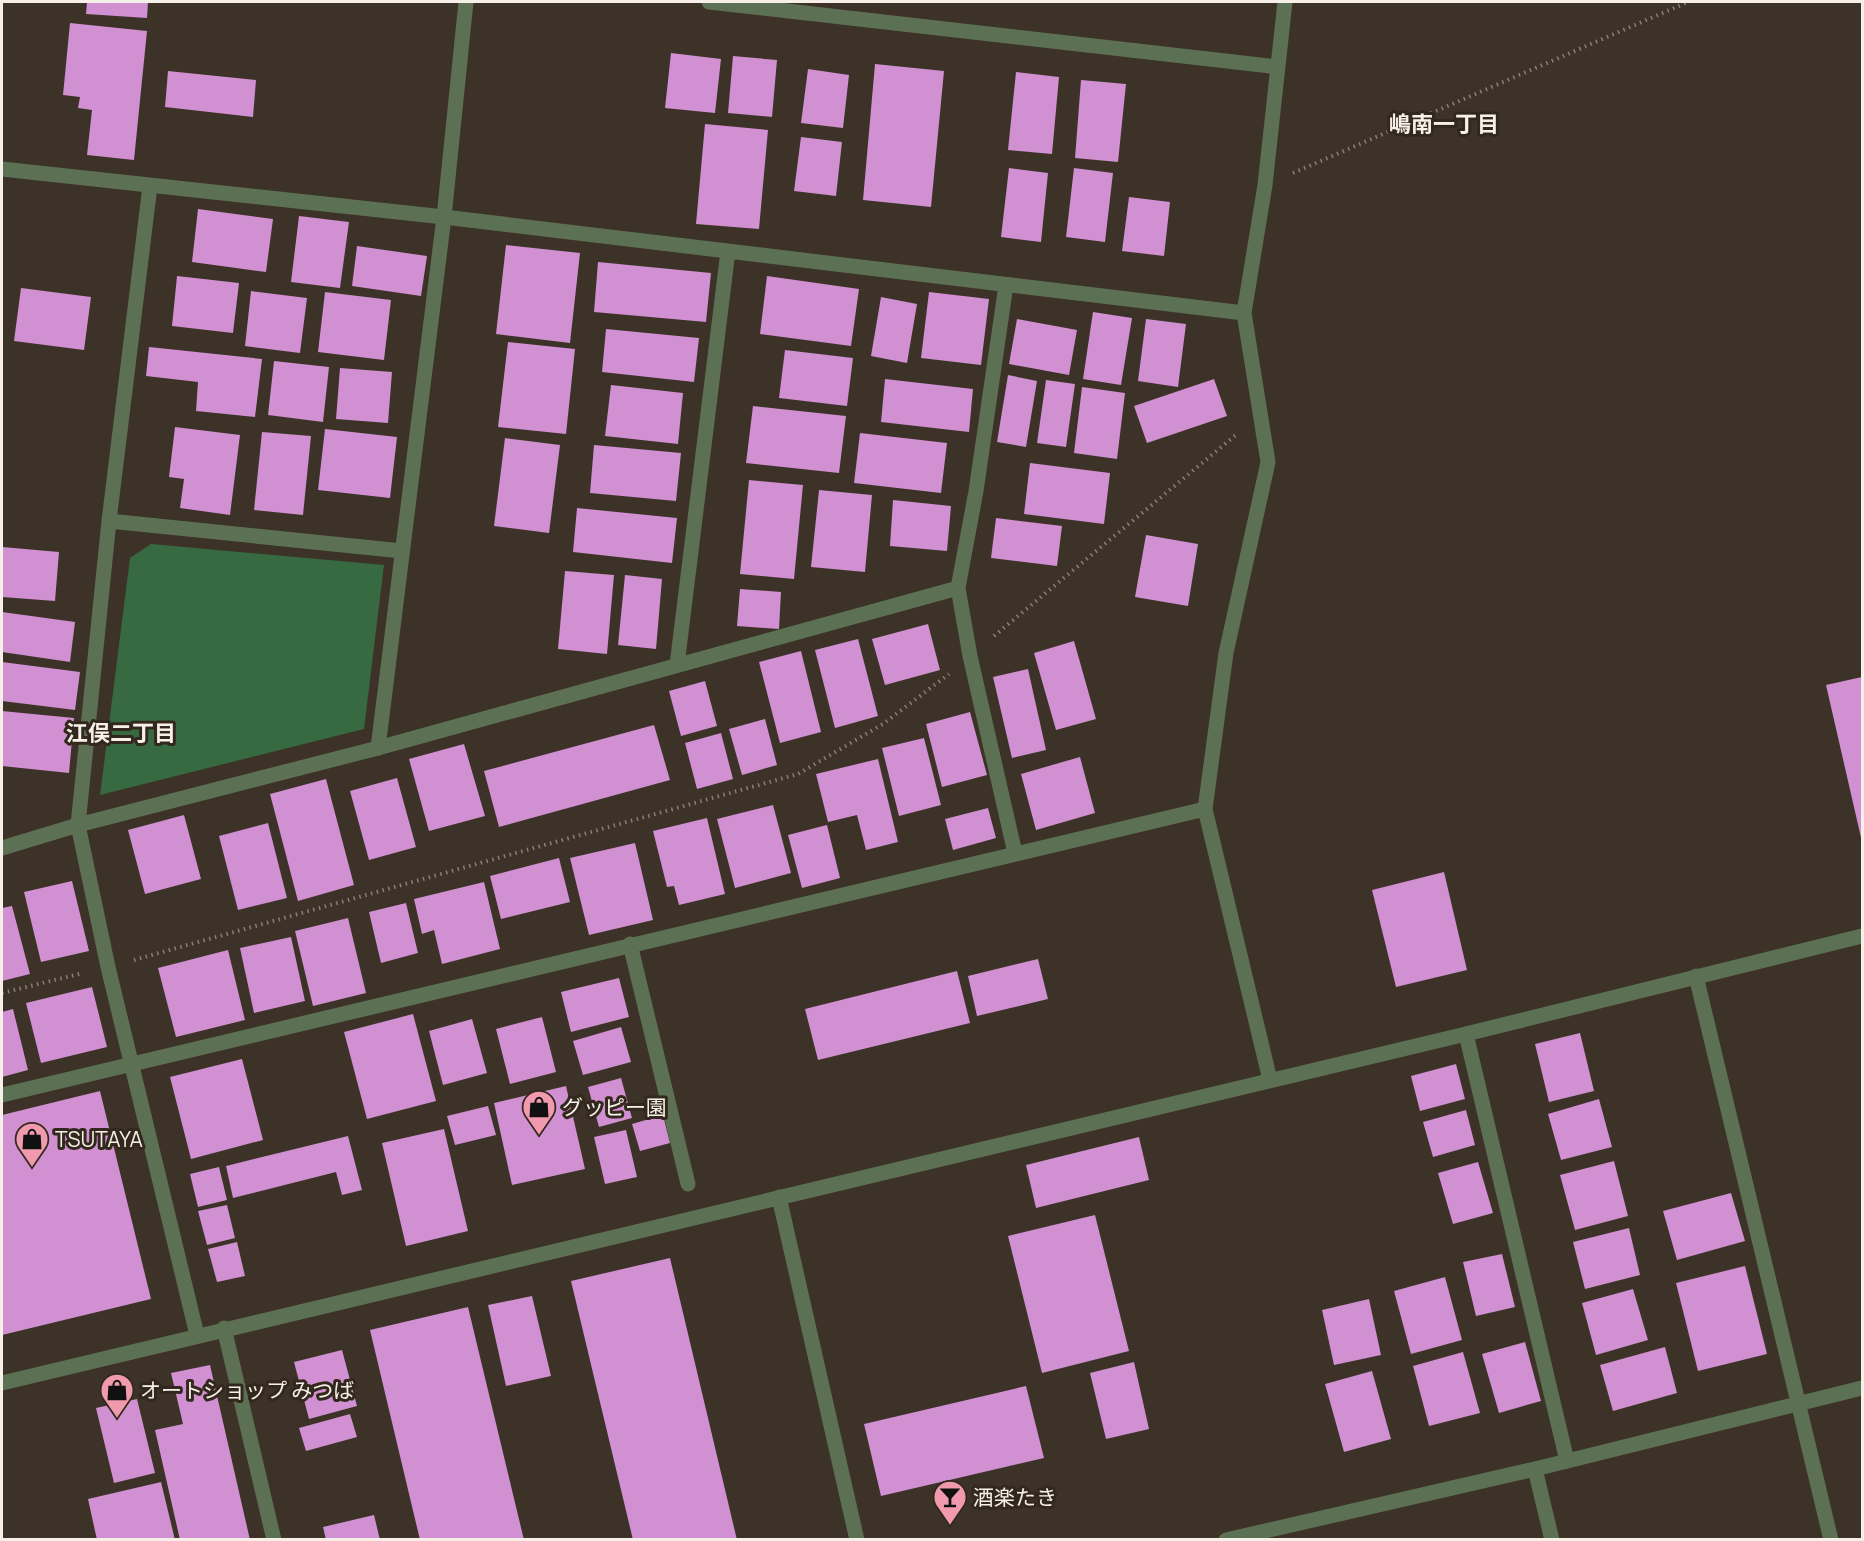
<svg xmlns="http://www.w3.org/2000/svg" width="1864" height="1541" font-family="Manrope,'Noto Sans JP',sans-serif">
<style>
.green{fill:#376a40}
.building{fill:#d090d1}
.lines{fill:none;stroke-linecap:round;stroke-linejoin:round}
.path{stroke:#888076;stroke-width:4;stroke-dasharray:1.5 4.5;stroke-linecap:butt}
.service{stroke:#5c7053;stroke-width:15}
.minor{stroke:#5c7053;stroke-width:15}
.tertiary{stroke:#5c7053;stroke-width:15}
.labels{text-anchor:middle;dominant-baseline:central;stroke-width:6;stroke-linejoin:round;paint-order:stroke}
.poi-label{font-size:21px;fill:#f7f0e9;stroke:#32281d;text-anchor:start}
.neighbourhood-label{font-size:22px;font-weight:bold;fill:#f7f0e9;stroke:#32281d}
</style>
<rect width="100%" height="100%" fill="#3c3227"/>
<path class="green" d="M151,544L384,565L364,729L100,795L130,558Z"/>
<path class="building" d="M87,2H148L147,18L86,14Z
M70,23L147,31L134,160L87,155L92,110L78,108L80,97L63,95Z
M671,53L721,59L715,113L665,108Z
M733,56L777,60L772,117L728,113Z
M875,64L944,71L931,207L863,200Z
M808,69L849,75L843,128L801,123Z
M168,71L256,80L253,117L165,107Z
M1016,72L1059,77L1052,154L1008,150Z
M1081,80L1126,84L1118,162L1075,158Z
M705,124L768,130L759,229L696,224Z
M801,137L842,142L836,196L794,191Z
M1009,168L1048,173L1041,242L1001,237Z
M1074,168L1113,173L1105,242L1066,237Z
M1129,197L1170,202L1164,256L1122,251Z
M198,209L273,219L266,272L192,262Z
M299,216L349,222L340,288L291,282Z
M506,245L580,253L570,343L496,334Z
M357,246L427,256L421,296L352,286Z
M598,262L711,273L706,322L594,312Z
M177,276L239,283L233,333L172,326Z
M767,276L859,289L851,346L760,334Z
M21,288L91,297L84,350L14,341Z
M251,291L307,298L300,353L245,346Z
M325,292L391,300L384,360L318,352Z
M929,292L989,299L981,365L921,358Z
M881,297L917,304L907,363L871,356Z
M1093,312L1132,318L1121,385L1083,379Z
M1017,319L1077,330L1069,375L1009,364Z
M1146,319L1186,324L1178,387L1138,381Z
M606,329L699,338L694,382L602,372Z
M508,342L575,349L566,434L498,427Z
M149,347L262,359L255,417L196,411L198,382L146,376Z
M785,350L853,358L847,406L779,398Z
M274,361L329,367L323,422L268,415Z
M340,368L392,372L388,423L336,419Z
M1008,375L1037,381L1026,447L997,442Z
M885,379L973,389L969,432L881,422Z
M1214,379L1227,416L1147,443L1134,406Z
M1046,380L1075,384L1066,447L1037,443Z
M611,385L683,393L678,444L605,436Z
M1082,387L1125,393L1117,459L1074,453Z
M753,406L846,416L839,473L746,463Z
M175,427L240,435L230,515L180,508L184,479L169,477Z
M325,429L397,437L390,498L318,490Z
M262,432L311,436L303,515L254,510Z
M860,433L947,443L941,493L854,483Z
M505,438L560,445L549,533L494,526Z
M594,445L681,453L676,501L590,493Z
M1030,463L1110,473L1104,524L1024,514Z
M749,480L803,485L794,579L740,574Z
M819,490L872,495L865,572L811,567Z
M893,500L951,506L947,551L890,546Z
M577,508L677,518L672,563L573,552Z
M996,518L1062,526L1057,566L991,558Z
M1146,535L1198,544L1188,606L1135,597Z
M2,547L59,552L55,601L2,597Z
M565,571L614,575L607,654L558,649Z
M625,575L662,579L656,649L618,645Z
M740,589L781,592L779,629L737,626Z
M2,612L75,622L70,662L2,652Z
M928,624L940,670L885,685L872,639Z
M858,639L878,716L835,728L815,650Z
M1074,641L1096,719L1056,730L1034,653Z
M801,651L821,732L780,743L759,662Z
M2,662L80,672L75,710L2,701Z
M1028,669L1046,750L1012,758L993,677Z
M1862,677V842L1826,685Z
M705,681L717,726L681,736L669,691Z
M2,711L74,718L69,773L2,766Z
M970,712L987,775L942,787L926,724Z
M765,719L777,765L742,775L729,729Z
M654,725L670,780L499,827L484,771Z
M721,733L733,779L697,789L685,743Z
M924,738L941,805L899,816L882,748Z
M464,744L485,816L429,831L409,759Z
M1080,757L1095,813L1036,830L1021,774Z
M878,759L898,842L866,850L857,815L828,822L816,774Z
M397,778L416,847L369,860L350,791Z
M326,779L354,885L298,901L270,794Z
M773,805L791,873L735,888L717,819Z
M988,808L996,838L953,850L945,819Z
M184,815L201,879L145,894L128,830Z
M707,818L725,894L679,905L674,886L667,887L653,831Z
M268,823L287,898L238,910L219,836Z
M827,825L840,878L802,888L788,835Z
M635,843L653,920L589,935L570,858Z
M559,858L570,902L501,919L490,876Z
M1444,872L1467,970L1396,987L1372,890Z
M72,881L89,951L41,962L24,892Z
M484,882L500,949L442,964L434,930L422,934L414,899Z
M406,903L418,953L381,963L369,912Z
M12,906L30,974L2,981V908Z
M348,918L366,993L313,1006L295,931Z
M291,937L305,1001L254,1013L240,948Z
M228,950L245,1020L176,1037L158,968Z
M1038,959L1048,999L977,1016L968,976Z
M957,971L970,1023L818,1060L805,1009Z
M619,978L629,1017L571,1032L561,992Z
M92,987L107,1047L41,1063L26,1003Z
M13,1009L28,1070L2,1077V1012Z
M413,1014L436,1101L367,1119L344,1032Z
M542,1017L556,1072L510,1084L496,1029Z
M472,1019L487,1073L443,1085L429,1031Z
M621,1027L631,1062L583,1075L573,1041Z
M1580,1033L1594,1091L1549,1102L1535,1044Z
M242,1059L263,1140L191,1159L170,1077Z
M1456,1064L1465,1099L1420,1111L1411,1076Z
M621,1078L632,1118L599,1127L588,1087Z
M566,1086L585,1169L512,1185L494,1103Z
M100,1091L151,1299L2,1335V1115Z
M1599,1099L1612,1147L1561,1160L1548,1114Z
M488,1106L496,1135L455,1145L447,1116Z
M1466,1110L1475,1145L1433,1157L1423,1122Z
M663,1115L670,1143L640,1151L632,1124Z
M444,1129L468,1231L406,1246L382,1143Z
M626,1130L637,1177L605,1184L594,1137Z
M348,1136L362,1190L342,1195L336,1172L233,1198L226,1166Z
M1139,1137L1149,1180L1036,1208L1026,1165Z
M1614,1161L1628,1216L1575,1230L1560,1175Z
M1478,1162L1493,1213L1453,1224L1438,1173Z
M219,1167L227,1200L198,1207L190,1174Z
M1731,1193L1745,1241L1677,1260L1663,1211Z
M227,1205L235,1238L207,1245L198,1211Z
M1095,1215L1129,1351L1042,1373L1008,1236Z
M1629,1228L1640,1275L1585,1289L1573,1242Z
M237,1242L245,1276L217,1282L208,1249Z
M1502,1254L1515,1307L1476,1316L1463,1262Z
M670,1258L737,1540H633L571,1281Z
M1745,1266L1767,1354L1698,1371L1676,1283Z
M1445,1277L1462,1340L1411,1354L1394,1291Z
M1633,1289L1648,1340L1596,1355L1582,1303Z
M532,1296L551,1376L506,1386L488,1305Z
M1369,1299L1381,1355L1334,1365L1322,1310Z
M468,1307L524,1540H420L370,1330Z
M1525,1342L1541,1401L1499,1413L1482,1354Z
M1665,1347L1677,1393L1613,1411L1600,1365Z
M342,1350L357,1406L309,1419L294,1362Z
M1463,1352L1480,1413L1429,1426L1413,1366Z
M1134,1362L1149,1429L1106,1439L1090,1373Z
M210,1365L250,1540H180L155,1430L183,1424L171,1373Z
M1372,1371L1391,1439L1344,1452L1325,1384Z
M1026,1386L1044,1458L881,1496L864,1424Z
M137,1399L155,1473L114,1483L96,1408Z
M350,1414L357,1437L306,1451L299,1428Z
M161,1482L175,1540H97L88,1499Z
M374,1515L380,1540H326L323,1527Z"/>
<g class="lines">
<path class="path" d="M1293,173L1688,2
M994,636L1237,434
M134,960L798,774L883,724L949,674
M2,993L83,973"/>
<path class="service" d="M709,2L1278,67
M2,169L444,217L1244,313
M150,186L109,521L78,825L108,967L197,1335
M1006,285L976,491L958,588L970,656L1015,853
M109,521L402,551
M677,665L728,251
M2,848L78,825L378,748L958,588
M630,944L688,1184
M1696,976L1831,1540
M1466,1034L1567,1461
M1270,1080L1205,809L1226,653L1268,462L1244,313L1265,185L1285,2
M2,1095L1205,809
M224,1328L274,1540
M1535,1469L1552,1540"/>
<path class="minor" d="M378,748L444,217L466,2
M1226,1540L1535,1469L1862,1388"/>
<path class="tertiary" d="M779,1197L857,1540
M2,1383L1466,1034L1862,936"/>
</g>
<defs>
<g id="shop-pin" transform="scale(1.725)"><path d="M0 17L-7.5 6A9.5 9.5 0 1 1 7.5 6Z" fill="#f29aad" stroke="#32281d"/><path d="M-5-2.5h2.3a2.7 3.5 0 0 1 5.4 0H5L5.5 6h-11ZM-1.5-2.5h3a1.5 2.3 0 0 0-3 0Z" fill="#111"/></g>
<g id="bar-pin" transform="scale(1.725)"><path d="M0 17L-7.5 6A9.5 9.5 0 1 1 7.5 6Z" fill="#f29aad" stroke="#32281d"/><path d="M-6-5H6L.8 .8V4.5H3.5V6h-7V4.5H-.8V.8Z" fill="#111"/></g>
</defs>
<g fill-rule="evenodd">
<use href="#shop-pin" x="539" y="1107"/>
<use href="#shop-pin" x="32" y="1139"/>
<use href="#shop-pin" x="117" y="1390"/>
<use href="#bar-pin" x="950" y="1497"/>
</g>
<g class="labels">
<g class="poi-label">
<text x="562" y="1107">グッピー園</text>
<text x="55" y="1139">TSUTAYA</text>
<text x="140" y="1390">オートショップ みつば</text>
<text x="973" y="1497">酒楽たき</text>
</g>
<g class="neighbourhood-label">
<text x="1444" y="124">嶋南一丁目</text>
<text x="121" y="733">江俣二丁目</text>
</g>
</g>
<rect width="1864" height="1541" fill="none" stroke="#f7f0e9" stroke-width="6"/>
</svg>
